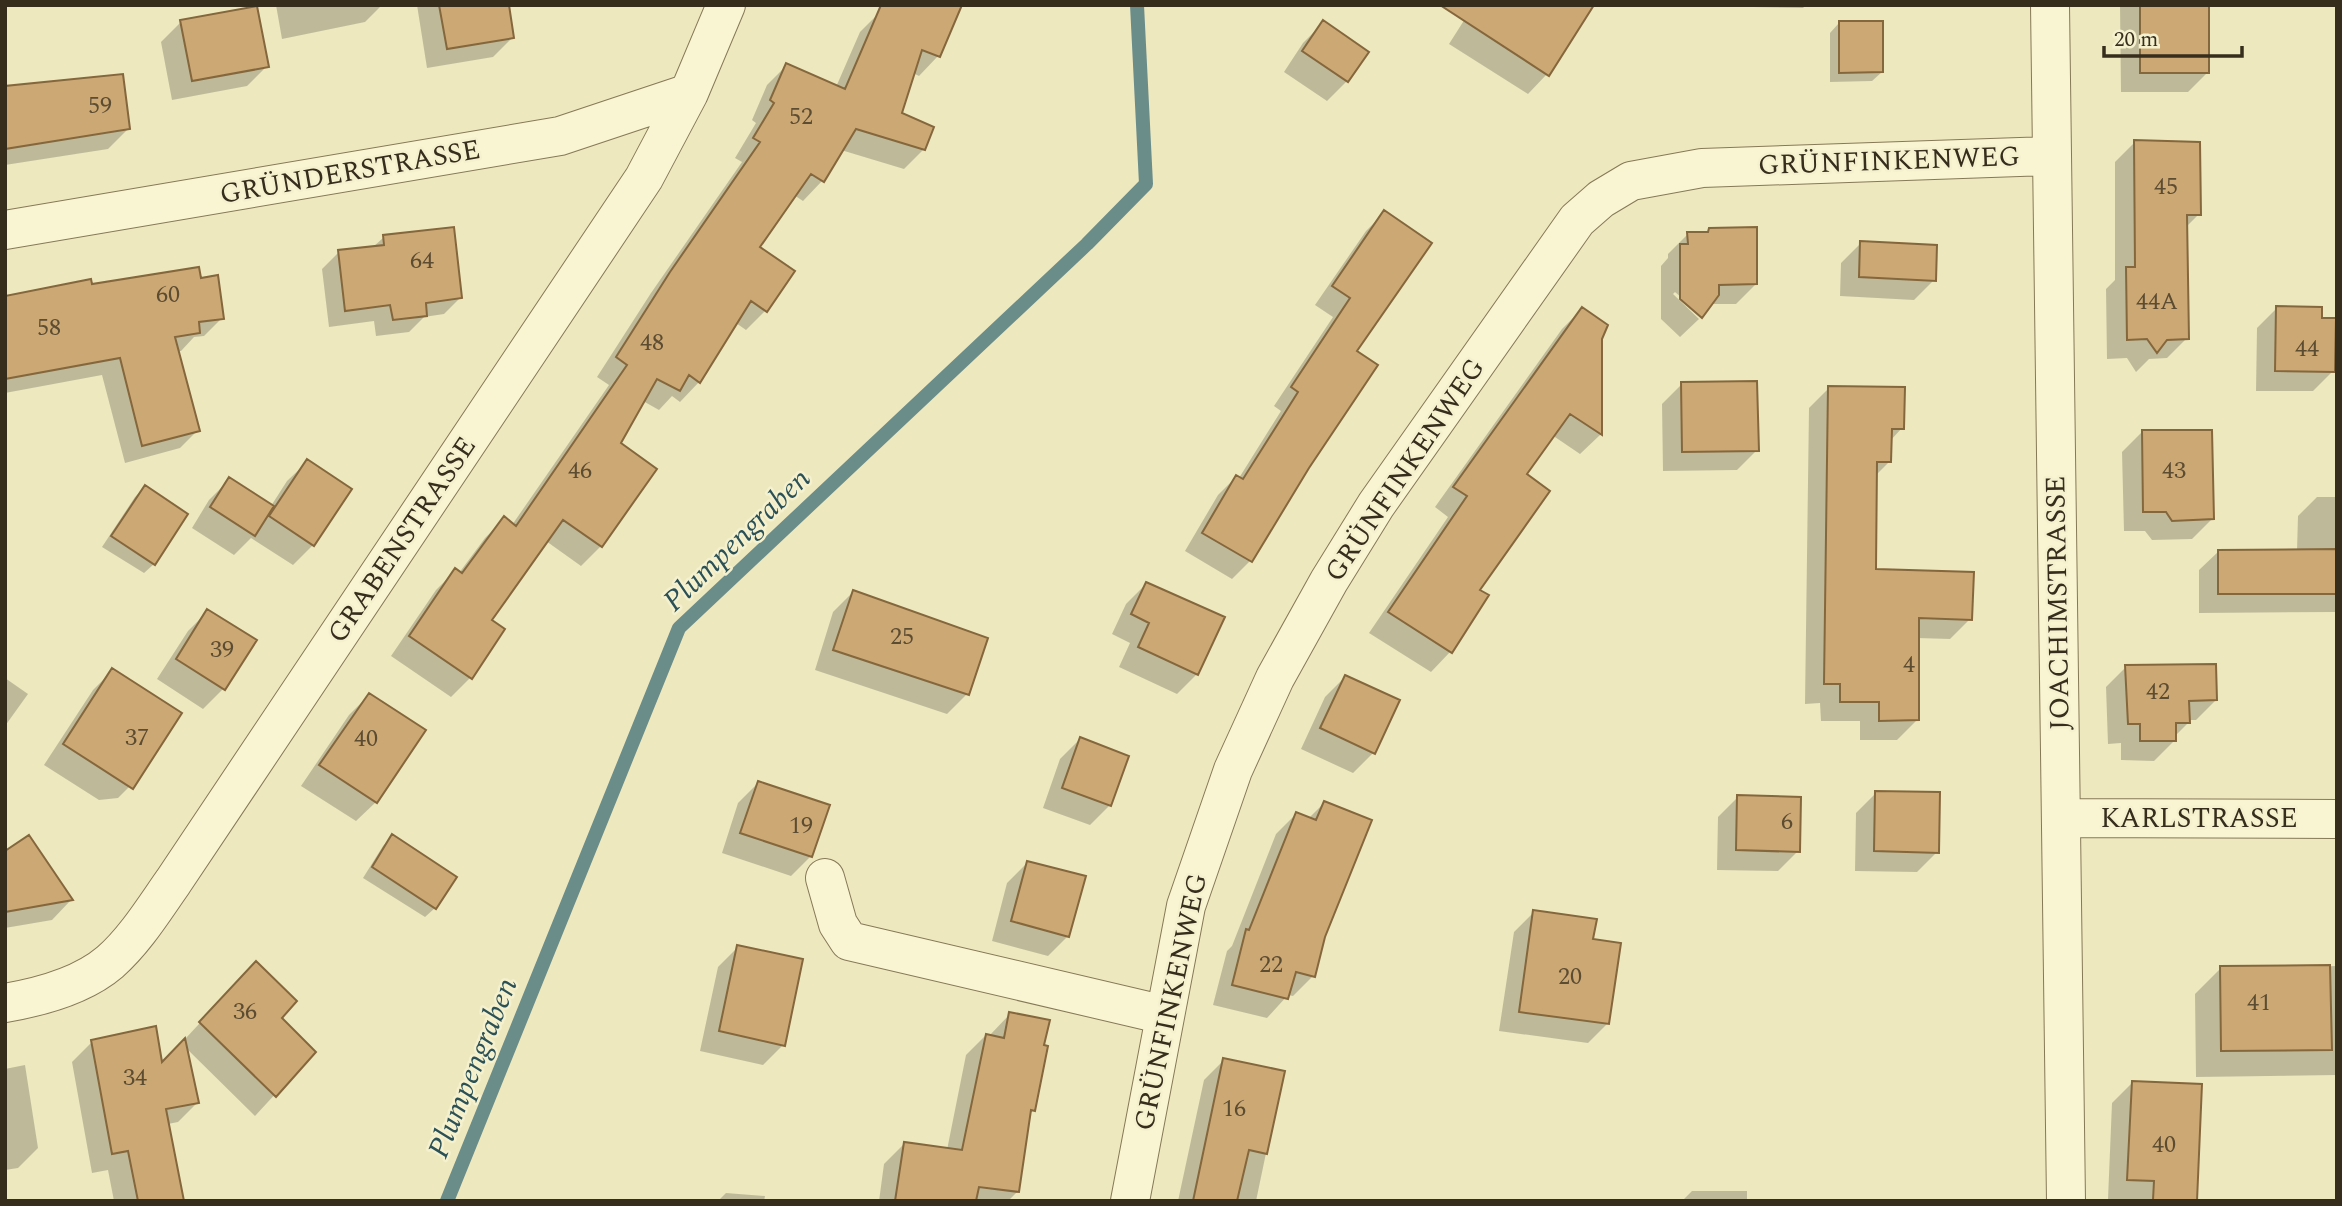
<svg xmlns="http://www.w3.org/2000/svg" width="2342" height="1206" font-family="Spectral,serif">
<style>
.shadow{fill:#0003}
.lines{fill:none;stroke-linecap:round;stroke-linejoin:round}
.stream{stroke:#6a8d8a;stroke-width:14}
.building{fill:#cca874;stroke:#85673d;stroke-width:2}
.minor-casing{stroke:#867957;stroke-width:40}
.minor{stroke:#f9f4d2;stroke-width:38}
.labels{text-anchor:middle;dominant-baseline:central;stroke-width:5;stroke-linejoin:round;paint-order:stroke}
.number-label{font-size:24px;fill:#5c4c32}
.street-label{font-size:28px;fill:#362d1c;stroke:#f5f1ce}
.water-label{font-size:30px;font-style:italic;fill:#2b5156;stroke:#f5f1ce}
</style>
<rect width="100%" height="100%" fill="#eee8bf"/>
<path class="shadow" d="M276,5H382L365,22L282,39Z
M417,5H507L513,37L493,57L427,68Z
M1752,5H1806L1803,8L1752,7Z
M2120,5H2208V72L2188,92H2121Z
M1470,11L1547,74L1528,94L1449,44Z
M880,12L938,56L919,76L913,73L900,114L924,149L904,169L841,150L822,181L803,201L794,195L758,248L765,311L746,330L736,323L699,382L680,402L672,396L659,410L643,401L618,443L655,469L601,546L581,566L546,541L489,620L502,630L470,678L451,697L391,656L436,590L455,571L459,573L485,538L504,519L512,525L609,385L597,377L651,293L742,162L735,158L756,123L752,120L767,85L787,65L836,87L860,32Z
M181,22L267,66L247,86L172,100L161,42Z
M1323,23L1367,52L1347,81L1327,101L1284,72L1303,43Z
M1839,23L1882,72L1872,81L1830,82V33Z
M5,95L128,129L108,149L5,165Z
M2135,142L2199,214L2185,228L2187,338L2167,358L2149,359L2136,372L2127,358L2107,359L2106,289L2115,280V162Z
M1384,213L1355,351L1307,467L1250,561L1232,579L1185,551L1218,495L1236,477L1239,478L1281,411L1274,406L1333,317L1315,305L1366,231Z
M1710,230L1756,284L1736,304H1710L1700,318V314L1675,292L1673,294L1699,319L1680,337L1661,319V266L1668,258V254L1688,234L1706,233Z
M384,237L460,298L444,314L424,317L409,332L376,336L374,321L329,327L322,269L339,252L372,248Z
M1861,243L1934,280L1914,300L1840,296L1841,263Z
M200,280L222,318L204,336L194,337L181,351H177L198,430L180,448L125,463L102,375L5,393V297L90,286Z
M2277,308L2321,319L2333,371L2313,391H2256L2257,328Z
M1582,309L1600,339V435L1580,454L1552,435L1525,475L1450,652L1431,672L1369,633L1448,517L1435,507L1562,329Z
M1682,384L1757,450L1737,470L1663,471L1662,404Z
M1829,388L1902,428L1890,441L1889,462L1875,476L1874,571L1970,619L1950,639L1917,638V720L1897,740H1860V721H1821L1820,703L1805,704L1809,408Z
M2142,432L2212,519L2192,539L2152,540L2145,531H2124L2122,452Z
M307,462L313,545L293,565L251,538L234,555L192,528L209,500L229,480L271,506L287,481Z
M145,487L154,564L144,573L102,547L135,497Z
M2317,497H2337V612L2199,613V570L2219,551H2297L2298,516Z
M1146,584L1197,674L1177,694L1119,667L1130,643L1112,634L1126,604Z
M853,592L967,694L947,714L815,670L833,612Z
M208,611L255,640L223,689L203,709L157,679L188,631Z
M2126,667L2216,700L2196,720H2188V723L2174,737V741L2154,761L2121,760V743L2108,744L2106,687Z
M113,670L139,777L118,798L99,800L44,765L93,690Z
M1345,677L1373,753L1353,773L1301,749L1325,697Z
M5,678L28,694L5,726Z
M369,695L376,802L356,821L301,786L349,715Z
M1080,739L1110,805L1090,825L1043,808L1060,759Z
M758,783L811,856L791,876L722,853L738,803Z
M1876,793L1937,852L1917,872L1855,871L1856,813Z
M1738,797L1798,851L1778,871L1717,870L1718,817Z
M1324,803L1323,936L1313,976L1293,996L1288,995L1267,1018L1213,1005L1227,951L1232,946L1276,834L1296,814L1308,819Z
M392,836L435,908L425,917L363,878L383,846Z
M5,853L71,900L52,920L5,928Z
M1027,863L1068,936L1048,956L992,941L1007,883Z
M1534,912L1608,1023L1588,1043L1499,1031L1514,932Z
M738,947L783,1045L763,1065L700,1051L718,967Z
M2337,966V1075L2196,1077L2195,994L2221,968Z
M236,984L280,1018L314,1052L255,1116L185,1047L198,1102L178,1122L168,1124L183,1201H114L108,1170L92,1173L72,1062L92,1042L161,1065Z
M1010,1014L1033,1110L1029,1115L1017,1192L1008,1201H879L884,1164L904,1144L947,1150L966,1055L986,1035L989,1036Z
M1224,1060L1283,1072L1256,1201H1178L1204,1080Z
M25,1065L38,1148L18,1168L5,1170V1069Z
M2132,1083L2195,1201L2108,1199L2112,1103Z
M1692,1191H1747V1201H1682Z
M726,1193L765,1196L764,1201H702H718Z"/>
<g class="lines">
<path class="stream" d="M447,1201L679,628L1087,244L1146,184L1137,5"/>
</g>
<path class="building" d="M439,5H509L514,38L447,49Z
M881,5H962L940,57L922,50L902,113L934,127L925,150L856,129L824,182L811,174L760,247L795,271L767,312L751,301L700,383L689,375L680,391L657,379L621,443L657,469L602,547L563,520L492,620L505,629L472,679L409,636L455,568L462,573L504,516L516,526L627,365L616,357L670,272L760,142L753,138L774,103L770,100L786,63L845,89Z
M1440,5H1594L1549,76Z
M2140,5H2209V73H2140Z
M257,6L269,67L192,81L180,20Z
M1323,20L1369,52L1348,82L1302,51Z
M1839,21H1883V72L1839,73Z
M123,74L130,129L5,149V86Z
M2134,140L2200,142L2201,215H2187L2189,339L2167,340L2157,353L2147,339L2127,340L2126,267H2135Z
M1384,210L1432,243L1357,351L1378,365L1309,468L1252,562L1202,533L1236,475L1243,479L1298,392L1291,387L1350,298L1332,286Z
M454,227L462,298L426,303L427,316L393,320L390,305L345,311L338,250L384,245L383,235Z
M1757,227V284L1719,285V295L1702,318L1680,299V244H1688L1687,232H1708L1709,228Z
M1860,241L1937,245L1936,281L1859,277Z
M199,267L201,278L218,275L224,319L199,322L200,333L175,337L200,431L142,446L120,358L5,379V296L91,279L92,284Z
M2276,306L2322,307V318H2336L2335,372L2275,371Z
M1582,307L1608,325L1602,339V435L1570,414L1527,474L1550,491L1480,590L1489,595L1452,653L1388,612L1467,496L1453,487Z
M1757,381L1759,451L1682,452L1681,382Z
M1828,386L1905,387L1904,429H1892L1891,462H1877L1876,569L1974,572L1972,620L1919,618V720L1879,721V702H1840V684H1824Z
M2142,430H2212L2214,519L2172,521L2166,512H2143Z
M307,459L352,489L314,546L269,516Z
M229,477L274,506L255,536L210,507Z
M145,485L188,514L155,565L111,536Z
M2337,549V594H2218V550Z
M1146,582L1225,617L1198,675L1138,647L1149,623L1131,614Z
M853,590L988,638L969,695L833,650Z
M207,609L257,640L225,690L176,659Z
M2216,664L2217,700L2189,701L2190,723H2176V741H2140V724H2128L2125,665Z
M112,668L182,713L133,789L63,744Z
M1345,675L1400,700L1375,754L1320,728Z
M369,693L426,730L377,803L319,765Z
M1080,737L1129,756L1111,806L1062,788Z
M758,781L830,805L812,857L740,833Z
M1875,791L1940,792L1939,853L1874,851Z
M1737,795L1801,797L1800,852L1736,850Z
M1324,801L1372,820L1325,937L1315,977L1296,972L1288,999L1232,985L1246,929L1249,930L1296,812L1316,820Z
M392,834L457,877L436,909L372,867Z
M29,835L73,900L5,912V851Z
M1027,861L1086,876L1069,937L1011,921Z
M1533,910L1597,919L1593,939L1621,943L1609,1024L1519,1012Z
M737,945L803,959L785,1046L719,1031Z
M256,961L297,1001L282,1018L316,1052L276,1097L199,1022Z
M2330,965L2332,1050L2221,1051L2220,966Z
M1009,1012L1050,1020L1044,1045L1048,1046L1035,1111L1031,1110L1019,1192L979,1187L976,1201H895L904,1142L962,1150L986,1034L1004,1038Z
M156,1026L162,1062L185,1038L199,1103L166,1109L184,1201H138L128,1151L112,1154L91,1040Z
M1223,1058L1285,1071L1267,1154L1249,1150L1237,1201H1193Z
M2132,1081L2202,1084L2197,1201L2153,1200L2154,1181L2127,1180Z"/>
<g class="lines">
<g class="minor-casing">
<path id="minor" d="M2050,5L2066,1201
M5,230L560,136L689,93
M2061,818L2337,819
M825,878L838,924L849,941L1165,1015
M5,1003C40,997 82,986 110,962C135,940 154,909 173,882L644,178L689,93L726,5
M1130,1201L1186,906L1233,770L1275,678L1329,581L1376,505L1577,220L1601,199L1631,181L1702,168L2050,156"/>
</g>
<use href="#minor" class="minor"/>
</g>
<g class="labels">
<g class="number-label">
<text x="100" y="106">59</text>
<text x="801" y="117">52</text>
<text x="2166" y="187">45</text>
<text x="422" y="261">64</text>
<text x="168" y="295">60</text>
<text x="2157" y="302">44A</text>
<text x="49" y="328">58</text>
<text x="652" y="343">48</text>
<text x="2307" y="349">44</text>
<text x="580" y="471">46</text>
<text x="2174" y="471">43</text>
<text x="902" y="637">25</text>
<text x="222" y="650">39</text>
<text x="1909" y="665">4</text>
<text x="2158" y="692">42</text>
<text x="137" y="738">37</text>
<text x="366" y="739">40</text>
<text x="1787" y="822">6</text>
<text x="801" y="826">19</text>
<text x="1271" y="965">22</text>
<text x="1570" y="977">20</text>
<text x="2259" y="1003">41</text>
<text x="245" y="1012">36</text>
<text x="135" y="1078">34</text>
<text x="1234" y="1109">16</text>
<text x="2164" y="1145">40</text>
</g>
<g class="street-label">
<text transform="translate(1889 161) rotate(-2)">GRÜNFINKENWEG</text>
<text transform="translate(350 172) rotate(-10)">GRÜNDERSTRASSE</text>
<text transform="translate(1405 470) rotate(-56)">GRÜNFINKENWEG</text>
<text transform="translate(402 540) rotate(-56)">GRABENSTRASSE</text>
<text transform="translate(2058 603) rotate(-91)">JOACHIMSTRASSE</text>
<text x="2199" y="818">KARLSTRASSE</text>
<text transform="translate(1171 1002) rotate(-78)">GRÜNFINKENWEG</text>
</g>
<g class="water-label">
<text transform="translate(737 540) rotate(-44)">Plumpengraben</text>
<text transform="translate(473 1068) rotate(-68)">Plumpengraben</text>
</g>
</g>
<rect width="2342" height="1206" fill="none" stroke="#362d1c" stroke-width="14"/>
<path d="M2104 46v10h138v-10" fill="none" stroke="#362d1c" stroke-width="3.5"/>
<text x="2114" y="46" font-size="21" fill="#362d1c" stroke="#f5f1ce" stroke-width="5" paint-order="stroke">20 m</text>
</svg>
